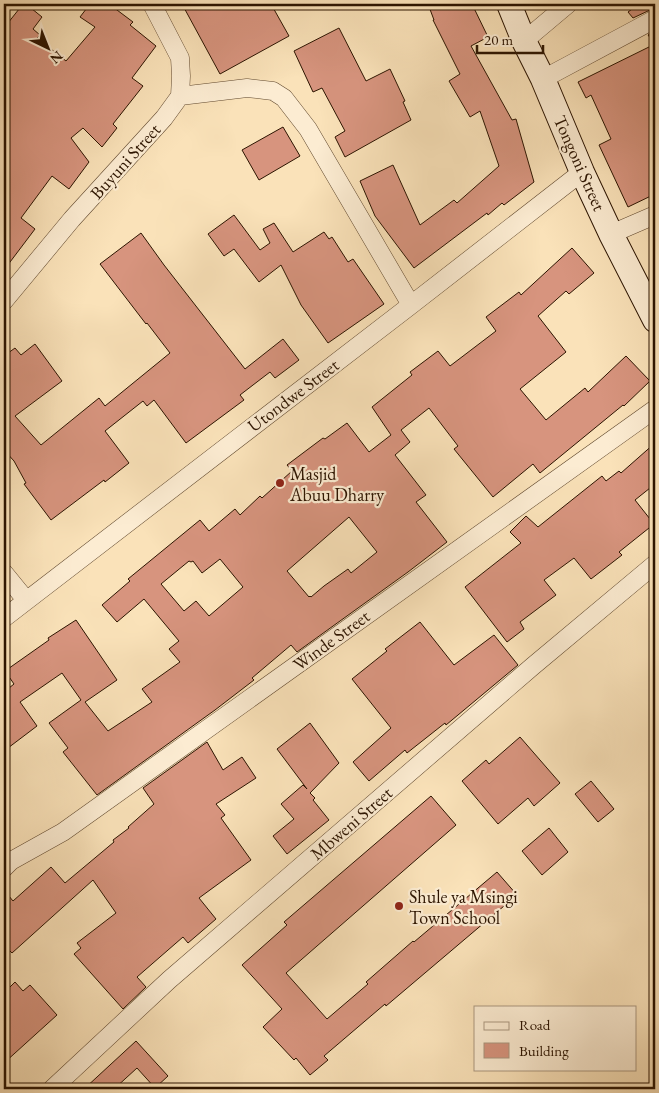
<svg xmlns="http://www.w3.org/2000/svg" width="659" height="1093" font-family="'EB Garamond',serif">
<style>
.building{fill:#d7947e;stroke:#2c1400;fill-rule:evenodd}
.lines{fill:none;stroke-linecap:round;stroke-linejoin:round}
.street-casing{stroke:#60482e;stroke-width:19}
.secondary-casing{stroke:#2c1400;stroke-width:26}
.street{stroke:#fcecd2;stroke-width:18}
.secondary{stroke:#fcecd2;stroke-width:24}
.poi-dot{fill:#8f2418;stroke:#fcecd2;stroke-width:2}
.labels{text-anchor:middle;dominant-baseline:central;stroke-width:4.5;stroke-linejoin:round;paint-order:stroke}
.street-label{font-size:18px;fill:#2c1400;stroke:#fcecd2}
.poi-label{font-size:18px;fill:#2c1400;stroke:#fcecd2;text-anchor:start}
</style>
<rect width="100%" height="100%" fill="#fae2b9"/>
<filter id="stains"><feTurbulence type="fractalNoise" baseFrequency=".004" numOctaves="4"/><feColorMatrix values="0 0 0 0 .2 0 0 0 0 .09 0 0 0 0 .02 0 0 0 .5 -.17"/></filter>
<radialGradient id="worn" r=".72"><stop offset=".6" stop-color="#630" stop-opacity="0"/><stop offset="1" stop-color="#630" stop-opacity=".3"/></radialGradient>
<path class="building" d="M23,4H26L42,17L33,29L40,35L37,38L66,61L95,27L80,17L90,4H109L133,22L130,25L156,46L132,78L143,86L113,124L117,128L102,147L83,128L71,138L89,162L69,189L52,176L21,218L35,229L4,270V28Z
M182,4H271L289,36L220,74Z
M428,4H472L488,37L471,46L512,120L516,119L534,182L504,205L502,203L488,215L487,213L414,268L375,216L360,181L393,165L420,225L454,200L457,203L499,166L480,111L470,117L449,81L460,74L433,20H434Z
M639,4H655V8L650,10L633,18L628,12Z
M339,28L366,81L390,69L405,101L403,102L411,120L345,157L335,137L345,131L322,88L313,92L294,51Z
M655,31V194L628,207L599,145L611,139L591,95L586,98L578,82L655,44L648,35Z
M283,127L300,156L259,180L242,150Z
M234,215L260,250L270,243L263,229L274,223L293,252L324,232L329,239L332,237L348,262L353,259L384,304L328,343L301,305L281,265L259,282L234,249L224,256L208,234Z
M141,233L164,265L245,369L283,339L299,360L275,378L270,372L240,395L244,400L186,443L154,400L147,406L143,401L105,431L129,463L105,482L104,480L51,520L24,484L26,483L14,461L4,450V356L15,348L21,355L35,344L62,381L15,416L41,445L99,398L105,406L170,353L147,323L146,324L100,264Z
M572,248L594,273L569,294L566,291L538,316L566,352L520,389L546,420L585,388L588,392L626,356L650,381L624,406L623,405L540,473L533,464L493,497L454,449L458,446L429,408L401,430L410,442L395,455L426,495L416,502L447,542L408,572L297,652L291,645L252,678L254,680L215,710L97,795L63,752L68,748L49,723L81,700L62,673L20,702L37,726L4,751V680L9,688L14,684L5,671L49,640L48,638L76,620L117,680L85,702L108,731L152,702L142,689L180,662L169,649L179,641L144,599L117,622L102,605L130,581L128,579L200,520L209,531L235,509L240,515L260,496L262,498L292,471L287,465L323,438L325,439L347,423L369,452L391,435L372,407L412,375L410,372L438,351L450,366L496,331L486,317L519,292L521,295ZM349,517L377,552L351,573L348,569L324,586L311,597L310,596L309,597L287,571ZM220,559L243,587L209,616L196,601L184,611L161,584L189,561L191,562L193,561L202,573Z
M655,443V484L635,500L654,524L619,552L622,555L591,579L574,558L544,580L556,595L520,622L524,629L507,642L465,587L521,543L510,532L526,516L538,527L602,476L606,481L619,471L621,473Z
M420,622L454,665L494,635L518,665L446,725L445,723L407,753L405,750L369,781L353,762L391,728L352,679L387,651L385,649Z
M310,723L339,763L310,793L315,798L313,800L329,820L287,854L273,836L294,819L281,804L303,785L307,789L277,749Z
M520,737L560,783L534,806L528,798L498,824L462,781L486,760L489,764Z
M207,742L223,770L242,757L256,778L216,804L225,815L221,818L251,860L199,898L216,919L188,943L183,937L137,977L146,987L123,1009L74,954L81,948L77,943L116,913L93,880L12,953L4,945V890L13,901L51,867L65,883L114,842L113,840L129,828L128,827L154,804L143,788Z
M591,781L614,809L598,822L575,794Z
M431,796L456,825L286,973L327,1019L368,984L366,982L413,941L414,942L497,872L517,895L386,1006L385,1004L324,1056L328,1060L310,1075L296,1058L294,1060L263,1027L282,1009L242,965L287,925L284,922Z
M549,828L568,852L542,875L522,851Z
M15,982L23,991L30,985L57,1015L4,1063V993Z
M136,1041L168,1076L155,1088L137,1068L114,1089H84Z"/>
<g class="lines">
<g class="street-casing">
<path id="street" d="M524,41L568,4
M543,79L655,19
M180,96L247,88L273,91L284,98L308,129L411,305
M611,234L655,215
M4,301L72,219L164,118L180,96L181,76L180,58L152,4
M4,573L26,600
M4,618L411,305L582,172
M4,868L11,861L63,832L655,409
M52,1089L169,980L533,666L655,564"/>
</g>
<g class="secondary-casing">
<path id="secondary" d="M509,4L524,41L543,79L582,172L611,234L655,320"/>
</g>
<use href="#street" class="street"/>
<use href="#secondary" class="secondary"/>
</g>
<g class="poi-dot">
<circle cx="280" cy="483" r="5"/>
<circle cx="399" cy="906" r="5"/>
</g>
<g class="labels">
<g class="street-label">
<text transform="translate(125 161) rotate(-48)">Buyuni Street</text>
<text transform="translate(580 163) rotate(66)">Tongoni Street</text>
<text transform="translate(293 395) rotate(-37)">Utondwe Street</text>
<text transform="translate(331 640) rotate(-36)">Winde Street</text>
<text transform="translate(351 823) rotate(-41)">Mbweni Street</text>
</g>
<g class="poi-label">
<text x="290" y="473">Masjid<tspan x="290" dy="21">Abuu Dharry</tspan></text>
<text x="409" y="896">Shule ya Msingi<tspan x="409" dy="21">Town School</tspan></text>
</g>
</g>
<rect width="659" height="1093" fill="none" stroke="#fae2b9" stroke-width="20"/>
<rect x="5" y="5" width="649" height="1083" fill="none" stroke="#2c1400" stroke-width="2.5"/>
<rect x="10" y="10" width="639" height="1073" fill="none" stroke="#2c1400"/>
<rect x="474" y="1006" width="162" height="65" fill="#fcecd2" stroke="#a9967e"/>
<rect x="484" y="1022" width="25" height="8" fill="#fcecd2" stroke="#a9967e"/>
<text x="519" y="1030" font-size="15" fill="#2c1400">Road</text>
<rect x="484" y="1043" width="25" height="15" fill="#d7947e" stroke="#a9967e"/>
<text x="519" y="1056" font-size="15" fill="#2c1400">Building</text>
<g transform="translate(48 48) rotate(137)" stroke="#fcecd2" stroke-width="4" paint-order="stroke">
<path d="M0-4L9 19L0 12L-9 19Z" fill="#2c1400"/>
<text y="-8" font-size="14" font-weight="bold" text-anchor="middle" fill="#2c1400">N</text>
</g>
<path d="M477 45v8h66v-8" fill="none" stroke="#2c1400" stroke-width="2.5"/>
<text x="484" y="45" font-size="15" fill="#2c1400" stroke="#fcecd2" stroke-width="4" paint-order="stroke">20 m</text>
<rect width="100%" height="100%" filter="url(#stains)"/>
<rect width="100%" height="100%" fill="url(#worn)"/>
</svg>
